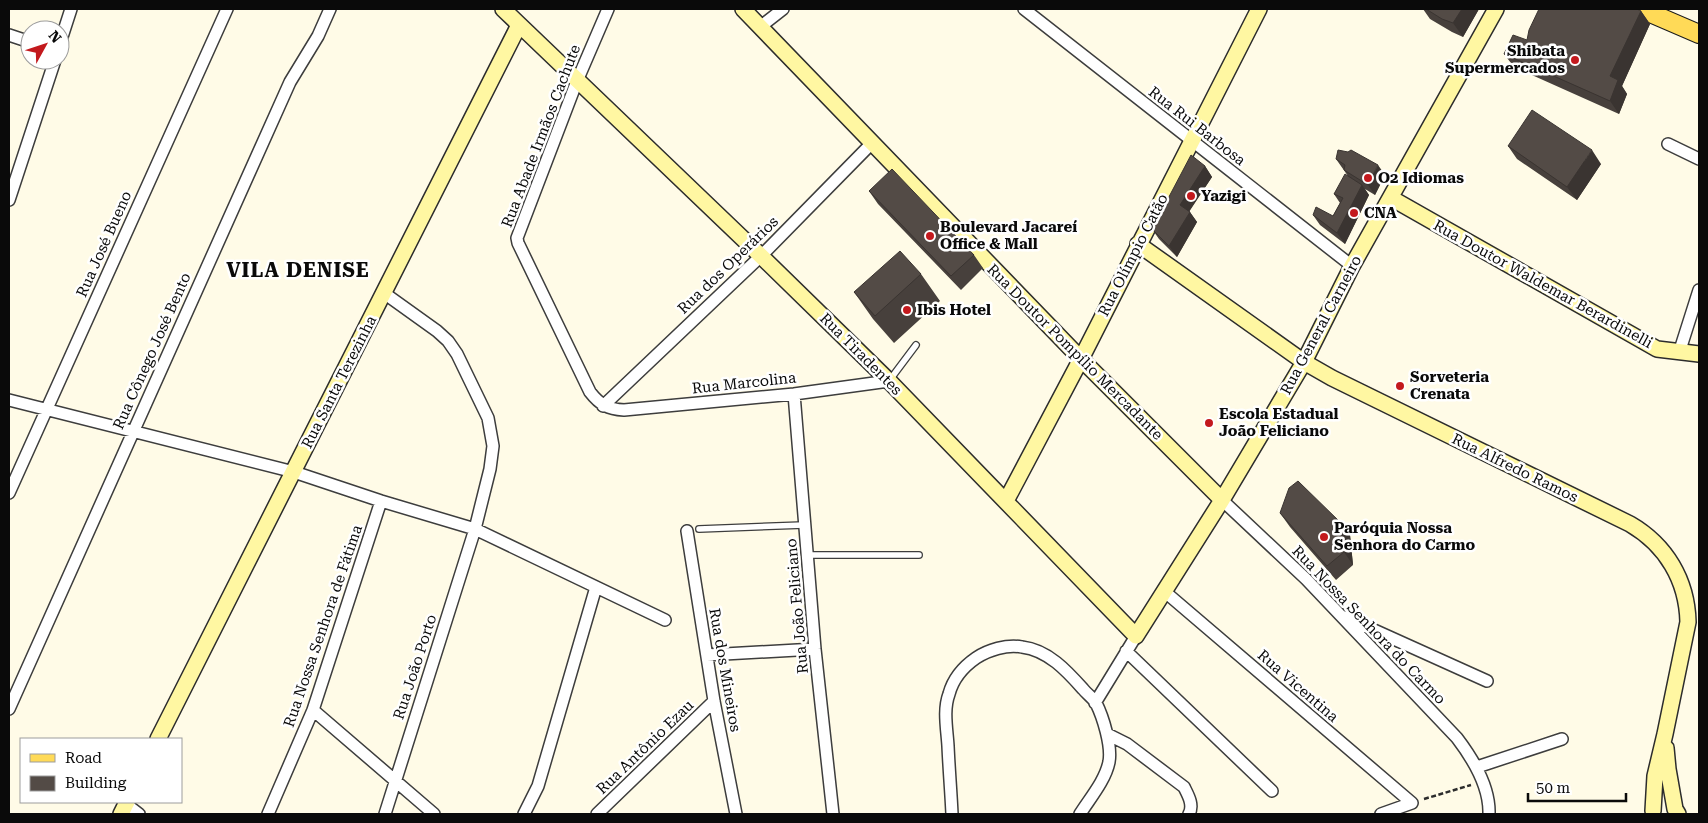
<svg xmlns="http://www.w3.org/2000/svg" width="1708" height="823" font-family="'Roboto Serif',serif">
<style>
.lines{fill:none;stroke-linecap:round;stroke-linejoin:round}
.lane-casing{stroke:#3d3d3d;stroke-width:8}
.street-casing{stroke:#3d3d3d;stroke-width:14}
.secondary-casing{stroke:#2c2c2c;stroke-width:18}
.primary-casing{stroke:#1b1b1b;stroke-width:20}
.path{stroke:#2c2c2c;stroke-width:2.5;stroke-dasharray:5 2.5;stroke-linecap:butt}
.lane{stroke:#fff;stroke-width:5.5}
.street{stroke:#fff;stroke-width:11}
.secondary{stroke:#fff7a2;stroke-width:15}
.primary{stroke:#ffda57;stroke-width:18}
.wall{fill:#47403c}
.shaded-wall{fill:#3a3431}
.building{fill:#534b46;stroke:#3a3431}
.poi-dot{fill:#c3191d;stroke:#fff;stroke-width:2}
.labels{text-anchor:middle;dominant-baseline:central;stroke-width:5;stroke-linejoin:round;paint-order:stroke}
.poi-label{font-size:15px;font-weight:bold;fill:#0a0a0a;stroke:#fff;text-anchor:start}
.street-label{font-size:15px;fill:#0a0a0a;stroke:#fff}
.district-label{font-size:20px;font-weight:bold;letter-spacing:1px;fill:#0a0a0a;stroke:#fff}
</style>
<rect width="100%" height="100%" fill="#fffbe7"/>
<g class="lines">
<g class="lane-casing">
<path id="lane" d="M889,381L916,345
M699,529L804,525
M807,555H919"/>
</g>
<g class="street-casing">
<path id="street" d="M608,9L577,81L517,238L518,243L590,392C600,405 608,409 624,410L794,394L889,381
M1024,9L1352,266
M760,27L783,9
M9,35L30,42
M60,43L71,9
M1668,144L1699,159
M9,200L55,60
M384,293L437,331L448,341L457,354L488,418L493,446L490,469L475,529L385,814
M1679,353L1699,290
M794,394L815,649L833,814
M9,400L294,472L381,501L475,529L665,620
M603,406L761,256L872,143
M9,493L227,9
M1222,500L1306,579L1457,738C1473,759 1490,786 1489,814
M687,531L714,701L736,814
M1164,591L1412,803L1381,814
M1345,617L1487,681
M1126,651L1272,791
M707,655L815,649
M1095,703L1136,636
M9,709L290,82L318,36L330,9
M313,710L434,814
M1107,734L1127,744L1184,787C1188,795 1194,805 1189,814
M1477,767L1562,739
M126,804L139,814
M268,814L313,710L381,501
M524,814L538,786L596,587
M597,814L714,701
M952,814C951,792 949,769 948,746C947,729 943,710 949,694C953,679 963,667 976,658C988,650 1007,644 1022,647C1048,650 1067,671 1083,689C1087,694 1093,698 1096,703C1103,717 1112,746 1109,762C1105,781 1090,798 1080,814"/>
</g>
<g class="secondary-casing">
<path id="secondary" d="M503,9L761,256L889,381L1136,636L1222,500L1304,362L1352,266L1496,9
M743,9L1081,359L1222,500
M1391,198L1657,349L1699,354
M1138,244L1304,362L1332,378L1630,524C1666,545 1687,580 1688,622L1665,734L1655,776L1653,811
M1006,501L1081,359L1259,9
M158,739L519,25
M1666,748L1668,769L1675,809L1678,814
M121,814L127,802"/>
</g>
<g class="primary-casing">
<path id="primary" d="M1641,9L1699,34"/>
</g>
<path class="path" d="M1424,799L1471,785"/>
<use href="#lane" class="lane"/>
<use href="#street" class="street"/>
<use href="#secondary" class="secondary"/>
<use href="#primary" class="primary"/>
</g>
<path class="wall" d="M1423,9H1479L1463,37L1452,32L1430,19Z
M1641,11L1650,24L1622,86L1627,94L1619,114L1514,67L1504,54L1527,40Z
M1508,146L1601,164L1577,200L1517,159Z
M1336,159L1385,175L1375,195L1365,189L1369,195L1345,244L1320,225L1313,215L1333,216L1340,203L1334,194L1348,176Z
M1205,166L1212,177L1189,211L1197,222L1177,257L1159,239L1152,229Z
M869,191L974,255L983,268L961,290L878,204Z
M921,274L940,301L894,343L873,319L854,292Z
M1280,513L1350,535L1353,565L1336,580L1290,527Z"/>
<path class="shaded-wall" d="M1462,9H1479L1463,37L1453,23Z
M1641,11L1650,24L1622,86L1627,94L1619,114L1610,101V76Z
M1592,150L1601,164L1577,200L1567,187Z
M1378,165L1385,175L1375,195L1368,185Z
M1205,166L1212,177L1187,215L1180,205Z
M1362,185L1369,195L1345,244L1337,233Z
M1190,212L1197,222L1177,257L1169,246Z
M1340,522L1350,535L1353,565L1344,552Z"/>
<path class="building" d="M1426,9H1462L1453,23L1442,19Z
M1539,9H1637L1641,11L1610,76L1618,80L1610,101L1504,54L1513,35L1527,40L1529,30Z
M1532,110L1592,150L1567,187L1508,146Z
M1338,150L1348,152L1351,150L1378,165L1368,185L1344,170L1345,165L1336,159Z
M1191,155L1205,166L1180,205L1190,212L1169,246L1152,229Z
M892,169L974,255L951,276L869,191Z
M1345,174L1362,185L1337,233L1313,215L1316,207L1333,216L1343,198L1334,194Z
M900,251L921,274L875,316L854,292Z
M1298,481L1340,522L1344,552L1327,566L1280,513L1289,488Z"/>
<g class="poi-dot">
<circle cx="1575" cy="60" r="5"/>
<circle cx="1368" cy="178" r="5"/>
<circle cx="1191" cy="196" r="5"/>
<circle cx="1354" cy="213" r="5"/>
<circle cx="930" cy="236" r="5"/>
<circle cx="907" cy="310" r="5"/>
<circle cx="1400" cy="386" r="5"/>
<circle cx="1209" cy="423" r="5"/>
<circle cx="1324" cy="537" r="5"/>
</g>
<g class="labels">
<g class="poi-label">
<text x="1565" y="51" text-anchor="end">Shibata<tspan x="1565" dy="17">Supermercados</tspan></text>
<text x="1378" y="178">O2 Idiomas</text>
<text x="1201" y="196">Yazigi</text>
<text x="1364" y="213">CNA</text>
<text x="940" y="227">Boulevard Jacareí<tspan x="940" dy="17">Office &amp; Mall</tspan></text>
<text x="917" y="310">Ibis Hotel</text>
<text x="1410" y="377">Sorveteria<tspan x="1410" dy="17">Crenata</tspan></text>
<text x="1219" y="414">Escola Estadual<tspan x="1219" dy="17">João Feliciano</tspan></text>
<text x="1334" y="528">Paróquia Nossa<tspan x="1334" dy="17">Senhora do Carmo</tspan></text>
</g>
<g class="street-label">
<text transform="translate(1197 126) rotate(38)">Rua Rui Barbosa</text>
<text transform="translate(541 136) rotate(-69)">Rua Abade Irmãos Cachute</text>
<text transform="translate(104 244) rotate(-66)">Rua José Bueno</text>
<text transform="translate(1133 255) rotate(-63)">Rua Olímpio Catão</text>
<text transform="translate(728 265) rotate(-44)">Rua dos Operários</text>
<text transform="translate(1543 284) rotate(29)">Rua Doutor Waldemar Berardinelli</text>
<text transform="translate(1321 325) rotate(-62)">Rua General Carneiro</text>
<text transform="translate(152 351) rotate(-66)">Rua Cônego José Bento</text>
<text transform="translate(1075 352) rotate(45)">Rua Doutor Pompílio Mercadante</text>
<text transform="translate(861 354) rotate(45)">Rua Tiradentes</text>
<text transform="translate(339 382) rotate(-63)">Rua Santa Terezinha</text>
<text transform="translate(744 383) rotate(-6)">Rua Marcolina</text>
<text transform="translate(1515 468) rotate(26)">Rua Alfredo Ramos</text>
<text transform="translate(797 606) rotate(-95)">Rua João Feliciano</text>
<text transform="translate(1369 625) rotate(46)">Rua Nossa Senhora do Carmo</text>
<text transform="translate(323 626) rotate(-71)">Rua Nossa Senhora de Fátima</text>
<text transform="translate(415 667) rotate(-72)">Rua João Porto</text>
<text transform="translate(725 670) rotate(80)">Rua dos Mineiros</text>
<text transform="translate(1298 686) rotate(41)">Rua Vicentina</text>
<text transform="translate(645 747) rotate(-44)">Rua Antônio Ezau</text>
</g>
<g class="district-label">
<text x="298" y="270">VILA DENISE</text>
</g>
</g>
<rect width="1708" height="823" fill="none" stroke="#0a0a0a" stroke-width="20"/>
<rect x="20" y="738" width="162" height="65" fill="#ffffff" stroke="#9d9d9d"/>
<rect x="30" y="754" width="25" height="8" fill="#ffda57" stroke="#9d9d9d"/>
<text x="65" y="763" font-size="15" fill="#0a0a0a">Road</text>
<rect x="30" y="776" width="25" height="15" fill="#534b46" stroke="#9d9d9d"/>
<text x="65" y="788" font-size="15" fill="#0a0a0a">Building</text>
<g transform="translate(45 45) rotate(50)"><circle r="24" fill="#ffffff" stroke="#9d9d9d"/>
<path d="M0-4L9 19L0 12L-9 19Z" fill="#c3191d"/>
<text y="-8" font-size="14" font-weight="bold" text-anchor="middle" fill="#0a0a0a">N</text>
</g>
<path d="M1528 793v8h98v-8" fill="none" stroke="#0a0a0a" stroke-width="2.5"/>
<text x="1536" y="793" font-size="15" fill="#0a0a0a" stroke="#ffffff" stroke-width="4" paint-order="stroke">50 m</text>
</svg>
